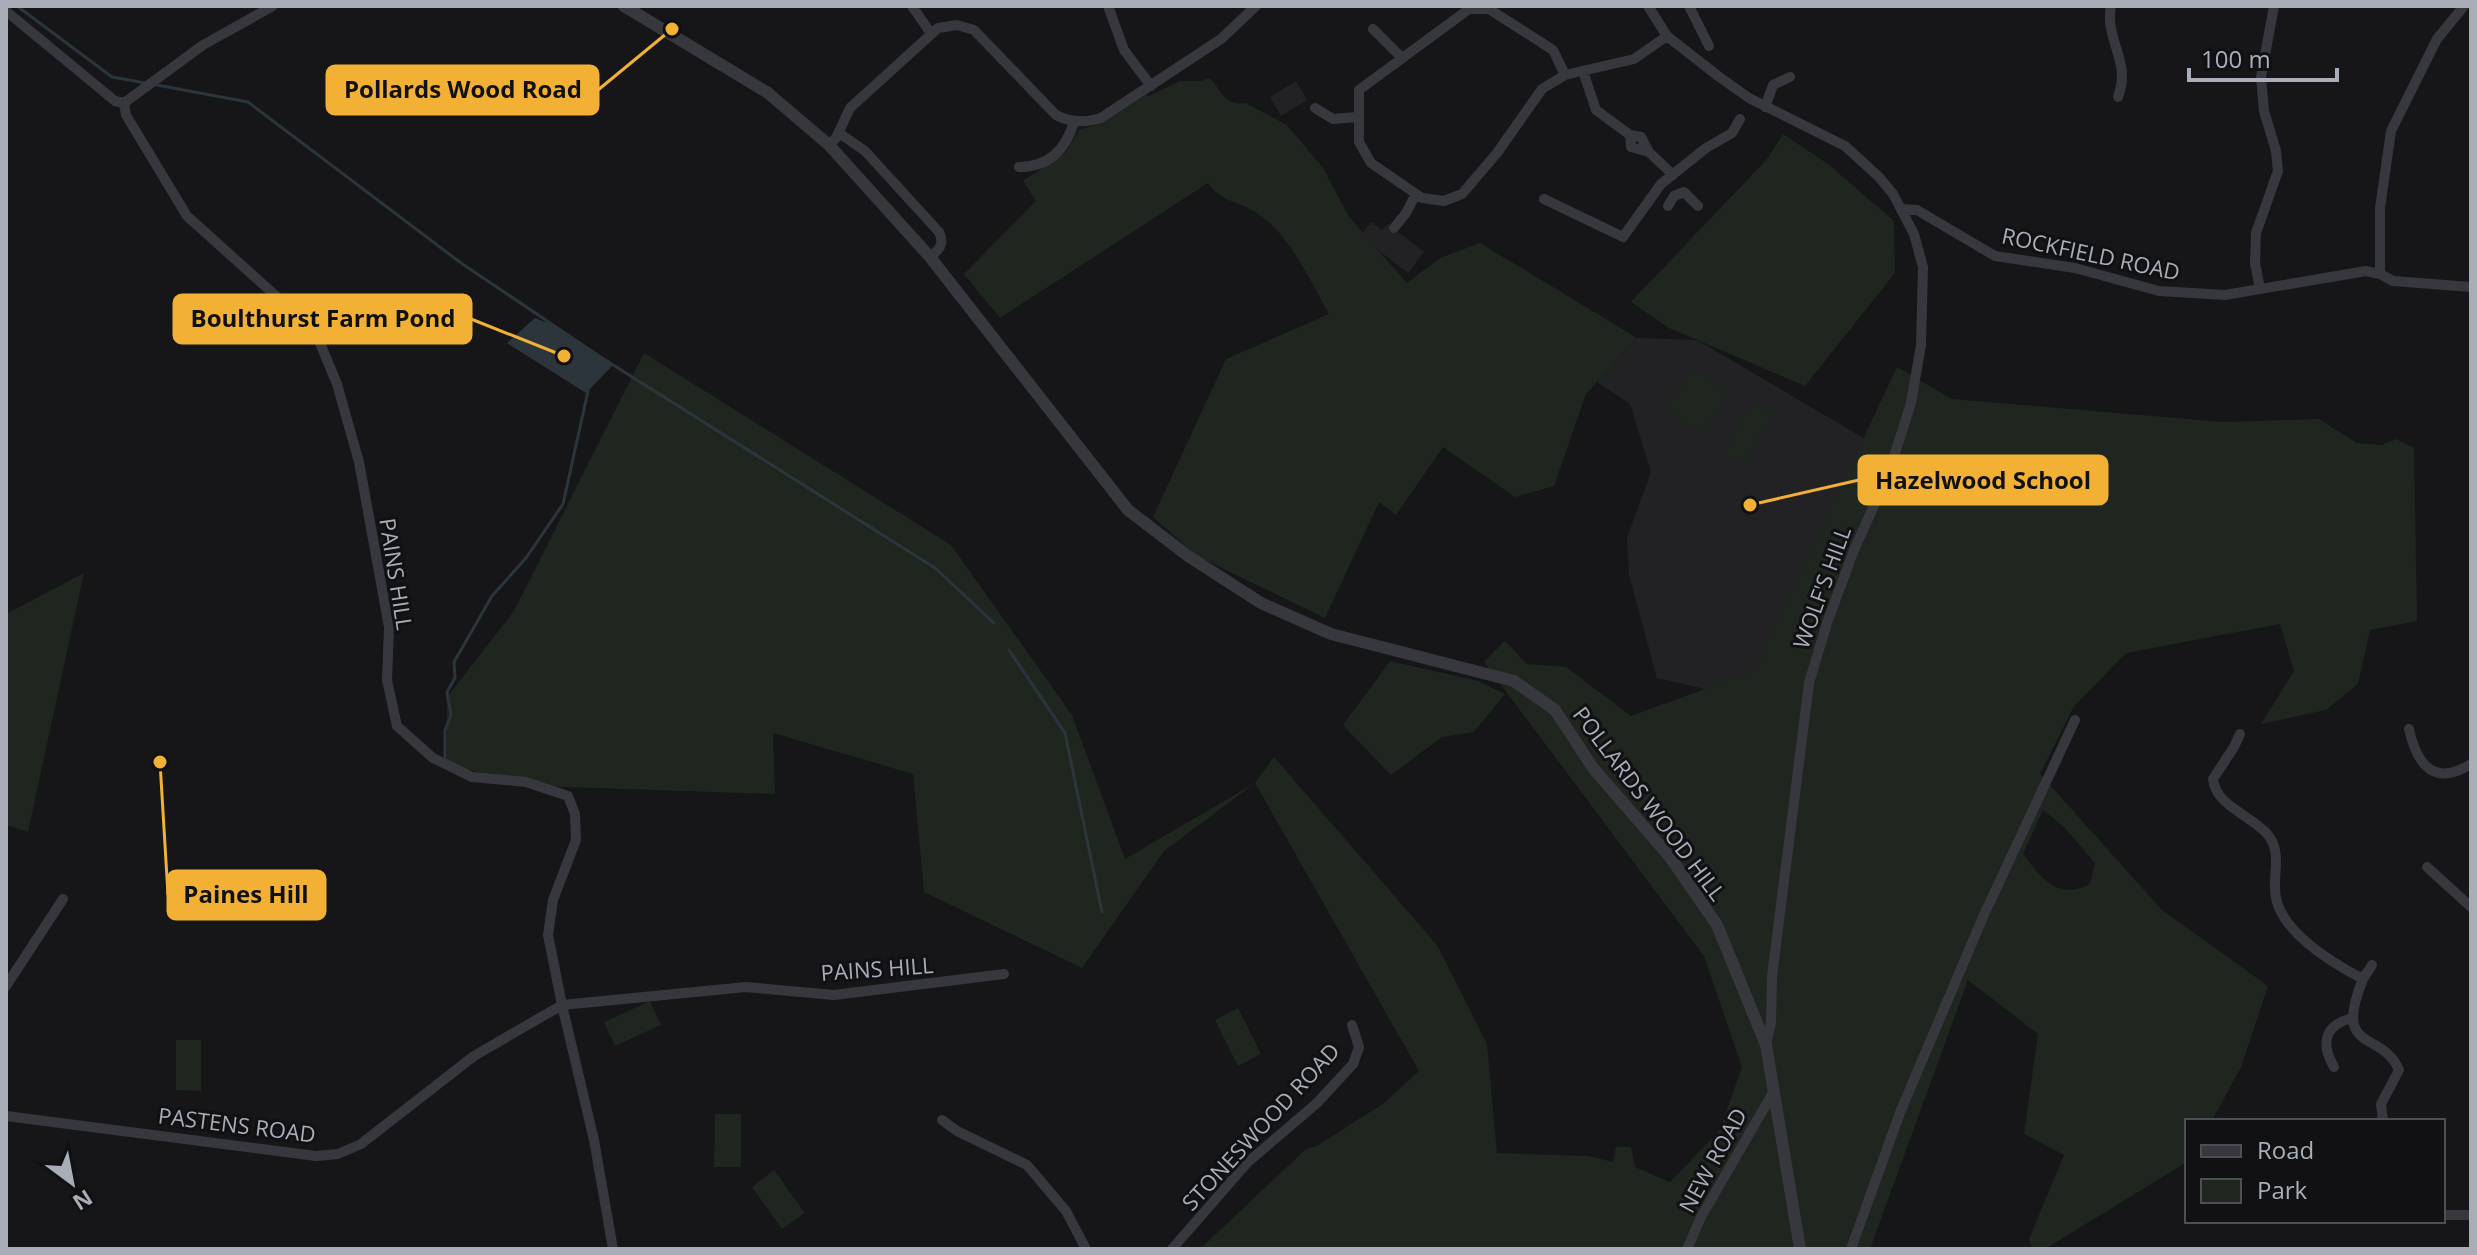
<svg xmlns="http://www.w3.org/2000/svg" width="2477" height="1255" font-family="'Open Sans',sans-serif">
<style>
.built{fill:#222225}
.green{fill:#1e261f;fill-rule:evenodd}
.water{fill:#2c353c}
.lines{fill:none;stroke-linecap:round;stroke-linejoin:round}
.stream{stroke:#2c353c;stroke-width:3}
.minor{stroke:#37383d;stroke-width:10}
.tertiary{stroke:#37383d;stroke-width:12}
.labels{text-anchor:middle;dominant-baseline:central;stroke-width:6;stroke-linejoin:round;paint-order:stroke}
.street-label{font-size:22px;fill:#a8adb8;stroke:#111113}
.leader{fill:none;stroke:#f2b134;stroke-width:3}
.callout-dot{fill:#f2b134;stroke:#111113;stroke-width:3}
.callout{fill:#f2b134;stroke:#f2b134;stroke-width:3}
.callout-label{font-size:24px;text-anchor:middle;font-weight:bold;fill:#111}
</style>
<rect width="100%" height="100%" fill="#161618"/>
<path class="built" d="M1296,81L1307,100L1281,116L1270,97Z
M1371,222L1382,230L1388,224L1424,252L1408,273L1360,236Z
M1637,338L1697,340L1889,453L1756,701L1657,678L1629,575L1627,538L1651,472L1630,404L1597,382Z"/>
<path class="green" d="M1209,78C1221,88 1224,107 1246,103L1287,125L1323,168L1349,217L1407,283L1440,258L1480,243L1637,338L1586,394L1554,486L1515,497L1443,447L1396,515L1379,502L1325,618L1197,556L1153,517L1226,359L1329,314C1309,279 1291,235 1255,212C1238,201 1221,202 1208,183L1000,318L964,274L1036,201L1023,181L1066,152L1079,130L1102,123L1146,95L1149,96L1180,81H1201Z
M1783,134L1828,164L1894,221L1895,273L1805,386L1669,328L1631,302L1768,158Z
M644,353L951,545L1072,715L1125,859L1255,783L1164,851L1082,968L924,892L913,774L773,733L775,794L539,786L447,765V697L514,611Z
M1897,367L1952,399L2223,422L2319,419L2357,443L2381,445L2396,439L2414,448L2417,621L2370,630L2358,684L2326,710L2261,724L2294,671L2280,624L2126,653L2074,706L2040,774L2162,910L2268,986L2241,1067L2212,1121H2187V1162L2045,1249H2032L2029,1239L2064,1155L2024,1134L2038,1034L1968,980L1870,1249H1200L1306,1149L1317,1146L1384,1103L1419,1071L1255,783L1274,757L1437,945L1487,1044L1497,1153L1588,1156L1613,1162L1616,1147H1631L1635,1167L1670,1182L1720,1130L1742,1067L1704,956L1484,662L1505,641L1527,664L1566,667L1631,716L1754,671ZM2043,810L2064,827L2095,863L2090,884C2058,901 2041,878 2023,854Z
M1693,369L1729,393L1703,434L1664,410Z
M1753,402L1773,414L1744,464L1723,452Z
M84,573L28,832L6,825V614Z
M1390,661L1478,681L1505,694L1474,732L1442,737L1391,775L1343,725Z
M650,1001L661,1025L615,1046L604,1022Z
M1238,1008L1261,1054L1238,1066L1215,1020Z
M176,1040H201V1091L176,1090Z
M715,1114H741V1167H714Z
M774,1170L805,1213L782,1229L752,1187Z"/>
<path class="water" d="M535,318L553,325L614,364L586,393L507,343Z"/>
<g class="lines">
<path class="stream" d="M17,6L112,77L145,83
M157,85L248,102L461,263L599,356L935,568L994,623
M1009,650L1065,733L1102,912
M445,761V730L451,715L447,692L455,678L454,662L492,596L526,558L563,504L588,391"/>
<path class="minor" d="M912,6L930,32
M1108,6L1124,50L1151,86
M1648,6L1667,36L1718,76L1749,98L1845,146L1879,177L1893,194L1914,234L1923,267L1921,345L1911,403L1889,472L1854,550L1827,623L1809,683L1772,976L1771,1023L1766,1045
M1689,6L1709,46
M2111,6C2104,40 2132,61 2118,97
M6,11L115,101L124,103
M1373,29L1402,58
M1583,71L1596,110L1630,135L1641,137L1649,152L1673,175
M1565,75L1553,50L1489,9H1469L1359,90V142L1371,163L1422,198L1444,201L1462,194L1497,153L1542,89L1565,75L1634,59L1667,36
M124,103L126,115L187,216L315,331L337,384L359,462L389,627L387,680L397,726L433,758L472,777L526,782L568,796L575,814L576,840L553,900L548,935L562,1005L594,1140L613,1249
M124,103L203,45L273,6
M1765,107L1773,85L1790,77
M1315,108L1333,119L1357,117
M839,133L865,151L939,232C945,244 939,250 930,257
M1630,135L1631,147L1649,152
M829,145L836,138L850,108L938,28L957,25L974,30L1056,115C1071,123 1085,123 1101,118L1221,39L1256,6
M1019,167C1049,167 1066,149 1074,122
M1544,199L1623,237L1661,184L1706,148L1732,133L1740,119
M1668,206L1674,196L1684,192L1698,206
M1901,209L1917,210L1995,256L2075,268L2159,291L2225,295L2366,271L2380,274L2393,281L2471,287
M1394,228L1406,213L1416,194
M2380,274V208L2391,131L2437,39L2464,6
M2260,289L2255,263L2256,233L2278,171L2276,151L2264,111L2261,77L2274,6
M2409,729C2417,765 2434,787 2471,764
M2240,734L2234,747L2213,779C2216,807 2252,815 2268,835C2281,851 2274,871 2275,889C2275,929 2332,963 2363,979C2332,1055 2382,1029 2399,1070L2381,1104L2383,1121
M2427,867L2471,907
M2363,979L2372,965
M6,986L63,899
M2334,1067C2320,1043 2325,1025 2352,1018
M6,1116L316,1156L338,1154L361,1144L474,1056L562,1005L746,987L834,995L1004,974
M942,1120L957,1131L1027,1165L1066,1211L1086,1249
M2443,1215H2471
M1172,1249L1248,1162L1317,1103L1353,1064L1359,1047L1352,1025
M1687,1249L1701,1217L1774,1091
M1851,1249L1901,1110L1983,917L2075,720"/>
<path class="tertiary" d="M624,6L768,93L829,145L930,257L1128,510L1188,556L1261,603L1331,634L1514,681L1555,710L1593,768L1670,857L1717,925L1766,1045L1800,1249"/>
</g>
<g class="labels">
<g class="street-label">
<text transform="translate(2091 253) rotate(12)">ROCKFIELD ROAD</text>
<text transform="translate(397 574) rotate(81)">PAINS HILL</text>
<text transform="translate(1821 587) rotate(-70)">WOLF'S HILL</text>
<text transform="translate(1650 803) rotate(53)">POLLARDS WOOD HILL</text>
<text transform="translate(877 968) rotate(-4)">PAINS HILL</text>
<text transform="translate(237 1124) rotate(7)">PASTENS ROAD</text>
<text transform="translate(1260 1126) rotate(-47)">STONESWOOD ROAD</text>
<text transform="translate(1712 1160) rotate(-61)">NEW ROAD</text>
</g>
</g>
<path class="leader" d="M672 29L598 90M564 356L471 319M1750 505L1859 480M160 762L168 895"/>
<g class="callout-dot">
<circle cx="672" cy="29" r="8"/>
<circle cx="564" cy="356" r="8"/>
<circle cx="1750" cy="505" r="8"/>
<circle cx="160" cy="762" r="8"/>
</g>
<g class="callout">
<rect x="327" y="66" width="271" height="48" rx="8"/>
<rect x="174" y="295" width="297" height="48" rx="8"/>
<rect x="1859" y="456" width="248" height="48" rx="8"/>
<rect x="168" y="871" width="157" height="48" rx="8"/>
</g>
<g class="callout-label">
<text x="463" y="98">Pollards Wood Road</text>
<text x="323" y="327">Boulthurst Farm Pond</text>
<text x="1983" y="489">Hazelwood School</text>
<text x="246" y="903">Paines Hill</text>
</g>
<rect width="2477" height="1255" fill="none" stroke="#a8adb8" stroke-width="16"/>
<rect x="2185" y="1119" width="260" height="104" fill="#111113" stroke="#4d4f55" stroke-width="2"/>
<rect x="2201" y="1145" width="40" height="12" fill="#37383d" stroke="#4d4f55" stroke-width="2"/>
<text x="2257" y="1159" font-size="24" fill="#a8adb8">Road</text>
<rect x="2201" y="1179" width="40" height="24" fill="#1e261f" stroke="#4d4f55" stroke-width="2"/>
<text x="2257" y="1199" font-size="24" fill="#a8adb8">Park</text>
<g transform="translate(72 1183) rotate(148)" stroke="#111113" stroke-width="6" paint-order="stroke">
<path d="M0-6L14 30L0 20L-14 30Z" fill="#a8adb8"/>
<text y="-12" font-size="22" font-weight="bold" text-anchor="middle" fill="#a8adb8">N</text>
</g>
<path d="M2189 68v12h148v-12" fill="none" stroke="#a8adb8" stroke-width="4"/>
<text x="2201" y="68" font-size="24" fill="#a8adb8" stroke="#111113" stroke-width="6" paint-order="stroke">100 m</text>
</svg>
